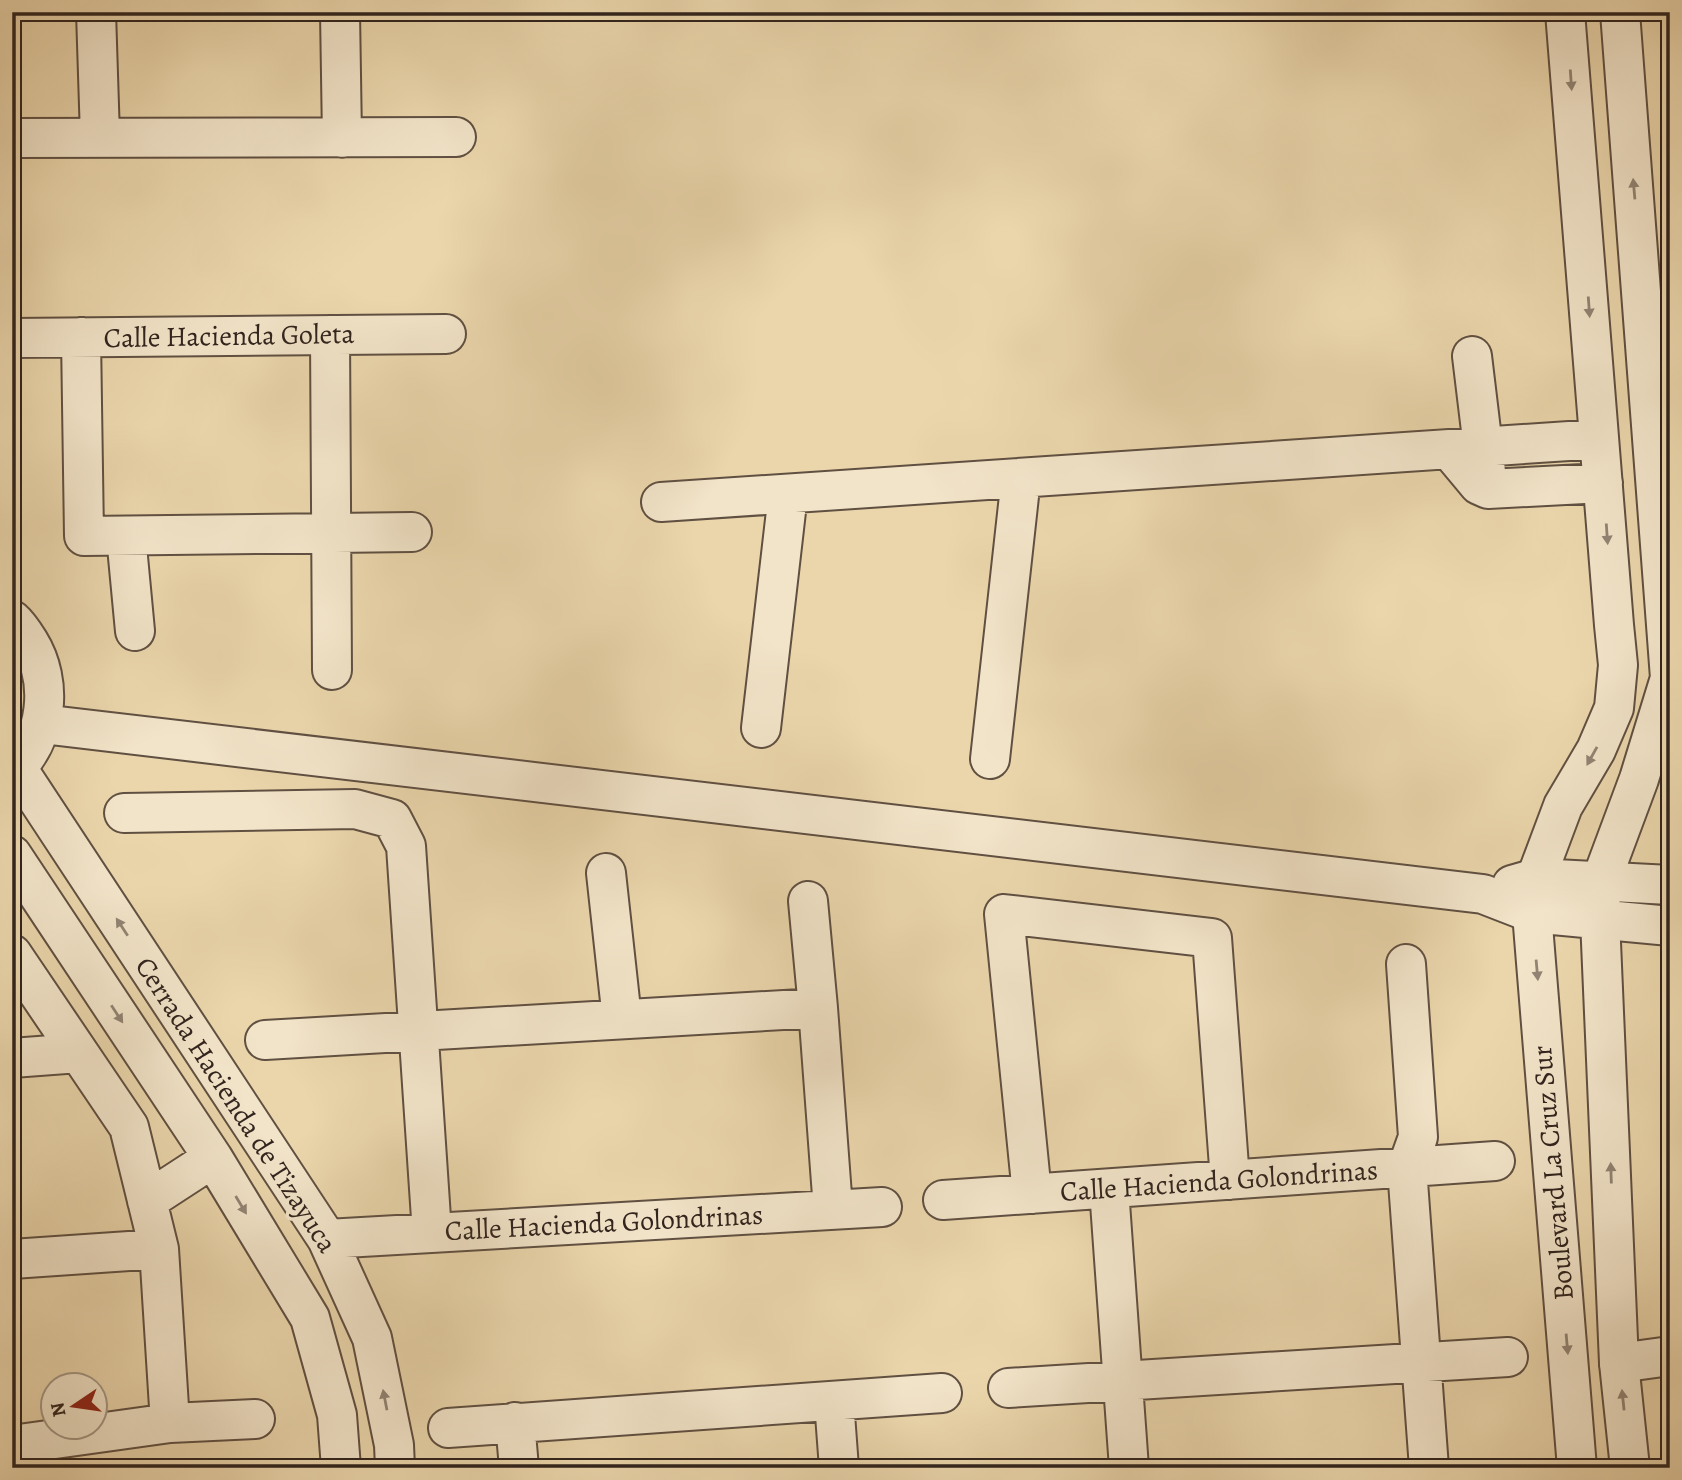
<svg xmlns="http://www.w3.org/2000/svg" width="1682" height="1480" font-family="Alegreya,serif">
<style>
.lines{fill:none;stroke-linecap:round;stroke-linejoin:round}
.minor-casing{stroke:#605042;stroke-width:42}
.tertiary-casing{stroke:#605042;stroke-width:42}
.minor{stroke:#f2e4c9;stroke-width:38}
.tertiary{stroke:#f2e4c9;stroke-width:38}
.oneway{fill:#928474}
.labels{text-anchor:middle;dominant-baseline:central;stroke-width:7;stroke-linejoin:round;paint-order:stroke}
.street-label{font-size:28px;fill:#31241e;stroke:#f2e4c9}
</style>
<rect width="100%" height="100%" fill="#ebd6ac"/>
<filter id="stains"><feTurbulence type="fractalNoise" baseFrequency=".00286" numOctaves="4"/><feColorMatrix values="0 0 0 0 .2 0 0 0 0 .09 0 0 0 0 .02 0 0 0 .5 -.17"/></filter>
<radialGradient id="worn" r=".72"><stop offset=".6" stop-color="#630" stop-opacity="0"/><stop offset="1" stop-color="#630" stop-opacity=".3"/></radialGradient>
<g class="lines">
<g class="minor-casing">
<path id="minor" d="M96,12L100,137
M340,12L342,138
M12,138L456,137
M330,335L332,670
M81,337L84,536L412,532
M12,338L446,334
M1472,356L1486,472
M1449,449L1479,485L1488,489L1603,483
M661,502L1599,439
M126,536L135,631
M761,728L788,494
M990,759L1021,478
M17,768L327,1239L372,1338L394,1445L395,1468
M124,813L355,809L392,819L406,846L432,1233
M12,855L213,1158L310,1318L337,1415L341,1468
M606,873L622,1019
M1536,878L1563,806L1596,750L1614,708L1618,665L1614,625L1565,12
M1601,881L1639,779L1670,678L1620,12
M808,901L818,1008L833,1209
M12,954L129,1127L159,1249L170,1423
M1406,964L1418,1137L1407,1168L1429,1468
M265,1040L818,1008
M12,1058L79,1053
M1109,1189L1129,1468
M1032,1194L1004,914L1212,938L1230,1180
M943,1200L1495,1161
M147,1201L213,1158
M327,1239L882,1207
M12,1259L159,1249
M1619,1363L1670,1356
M1008,1388L1508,1357
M834,1401L839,1468
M515,1422L519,1468
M448,1428L942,1393
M12,1445L170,1423L255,1419"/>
</g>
<g class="tertiary-casing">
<path id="tertiary" d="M12,620C19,626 24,634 29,642C54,682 48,739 12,772
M42,724L1483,894L1532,913L1670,926
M1536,878L1532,913L1577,1468
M1601,881L1600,919L1619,1363L1630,1468
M1512,885L1536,878L1670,885"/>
</g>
<use href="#minor" class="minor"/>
<use href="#tertiary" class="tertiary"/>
</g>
<defs><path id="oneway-solid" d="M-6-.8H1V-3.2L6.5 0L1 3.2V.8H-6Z" transform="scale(1.75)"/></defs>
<g class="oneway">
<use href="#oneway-solid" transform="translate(1571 80) rotate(86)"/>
<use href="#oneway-solid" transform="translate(1634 189) rotate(-95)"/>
<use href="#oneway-solid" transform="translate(1589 307) rotate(86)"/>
<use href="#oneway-solid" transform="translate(1607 534) rotate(86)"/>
<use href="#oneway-solid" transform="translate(1592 756) rotate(119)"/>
<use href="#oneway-solid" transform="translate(122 927) rotate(-123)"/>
<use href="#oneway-solid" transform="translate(1537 970) rotate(85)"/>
<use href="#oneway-solid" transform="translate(117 1014) rotate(57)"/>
<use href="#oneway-solid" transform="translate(1611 1173) rotate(-92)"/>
<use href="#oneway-solid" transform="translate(241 1205) rotate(59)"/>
<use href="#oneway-solid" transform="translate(1567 1344) rotate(85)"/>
<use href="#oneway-solid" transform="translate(385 1400) rotate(-101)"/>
<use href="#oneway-solid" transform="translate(1623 1400) rotate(-96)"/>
</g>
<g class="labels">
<g class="street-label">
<text transform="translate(229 336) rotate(-1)">Calle Hacienda Goleta</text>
<text transform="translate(236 1105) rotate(57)">Cerrada Hacienda de Tizayuca</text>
<text transform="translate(1553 1173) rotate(-95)">Boulevard La Cruz Sur</text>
<text transform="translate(1219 1181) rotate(-4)">Calle Hacienda Golondrinas</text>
<text transform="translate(604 1223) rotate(-3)">Calle Hacienda Golondrinas</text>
</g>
</g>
<rect width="1682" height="1480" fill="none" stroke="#ebd6ac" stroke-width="42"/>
<rect x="14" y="14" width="1654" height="1452" fill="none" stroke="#31241e" stroke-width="3.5"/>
<rect x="21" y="21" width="1640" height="1438" fill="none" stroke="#31241e" stroke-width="2"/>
<g transform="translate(74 1406) rotate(257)"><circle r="33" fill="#f2e4c9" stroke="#a59785" stroke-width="2"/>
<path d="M0-5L12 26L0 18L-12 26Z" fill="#8f2418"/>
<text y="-10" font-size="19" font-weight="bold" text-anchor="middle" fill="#31241e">N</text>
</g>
<rect width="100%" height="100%" filter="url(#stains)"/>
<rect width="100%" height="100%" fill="url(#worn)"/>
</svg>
